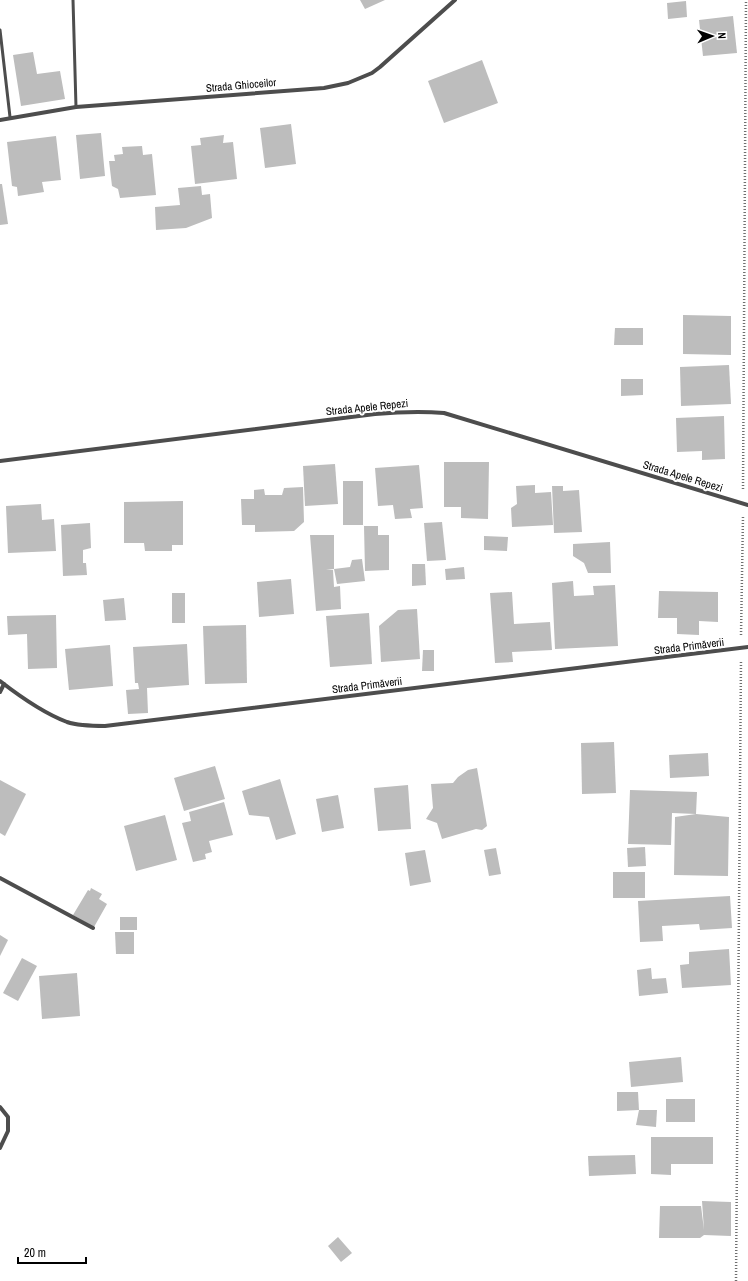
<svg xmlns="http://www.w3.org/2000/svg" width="748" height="1281" viewBox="0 0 748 1281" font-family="'Archivo Narrow',sans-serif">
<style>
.building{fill:#bdbdbd}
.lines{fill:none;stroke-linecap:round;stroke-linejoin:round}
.path{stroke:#6f6f6f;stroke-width:2.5;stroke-dasharray:1 2;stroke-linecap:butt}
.service{stroke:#4d4d4d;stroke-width:3}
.minor{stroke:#4d4d4d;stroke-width:4}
.labels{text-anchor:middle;stroke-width:4;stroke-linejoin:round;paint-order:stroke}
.street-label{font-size:11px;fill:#000;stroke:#fff}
</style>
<rect width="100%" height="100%" fill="#fff"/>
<g class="building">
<path d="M360,0H385L365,9Z"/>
<path d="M686,1L687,17L668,19L667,3Z"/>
<path d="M733,16L737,53L703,56L699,20Z"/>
<path d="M33,52L37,74L60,71L65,99L21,106L13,55Z"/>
<path d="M482,60L498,103L444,123L428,81Z"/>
<path d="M291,124L296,164L265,168L260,128Z"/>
<path d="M101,133L105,176L80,179L76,135Z"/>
<path d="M224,135L223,143L233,142L237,179L195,184L191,146L201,145L200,138Z"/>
<path d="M56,136L61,180L42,182L44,192L18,196L17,187L12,186L7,142Z"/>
<path d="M142,146L143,155L152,154L156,195L120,198L118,189L112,186L109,161H115L114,155L123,154L122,147Z"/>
<path d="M0,184H2L8,224L0,225Z"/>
<path d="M201,186L202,195L210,194L212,218L186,228L156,230L155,207L180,205L178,188Z"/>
<path d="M683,315L731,316V355L683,354Z"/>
<path d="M615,328H643V345H614Z"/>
<path d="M729,365L731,404L681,406L680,367Z"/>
<path d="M621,379H643V395L621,396Z"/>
<path d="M724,416L725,459L702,460V451L677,452L676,418Z"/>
<path d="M444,462H489L488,519L461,518V507H444Z"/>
<path d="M335,464L338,504L305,506L303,466Z"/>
<path d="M419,465L423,508L410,509L412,518L395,519L393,505L378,506L375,468Z"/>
<rect x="343" y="481" width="20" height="44"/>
<path d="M535,485V493L551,492L553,525L512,527L511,508L517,504L516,486Z"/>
<path d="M552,486H563V491L579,490L582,532L554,533Z"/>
<path d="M303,487L304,522L294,531L255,532V525H242L241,499H254V490L264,489L265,495H282L284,488Z"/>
<path d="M183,501V545H172V551H145L144,543H124V502Z"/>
<path d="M41,504L42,520L54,519L56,551L8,553L6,506Z"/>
<path d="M442,522L446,560L427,561L424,523Z"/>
<path d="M90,523L91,548L83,550V563H86L87,575L63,576L61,525Z"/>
<path d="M364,526H378V535H389V570L365,571Z"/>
<path d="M310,535H334V569L326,570H333L334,587L340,586L341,609L316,611Z"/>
<path d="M484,536L508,537L507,551L484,550Z"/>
<path d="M610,542L611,573H588L584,563L573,556V544Z"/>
<path d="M362,559L365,581L337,584L334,569L350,567L352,560Z"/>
<path d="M412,564H425L426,585L412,586Z"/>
<path d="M464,567L465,579L446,580L445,569Z"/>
<path d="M291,579L294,614L259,617L257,582Z"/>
<path d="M573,581L574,596L594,595L593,586L615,585L618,646L555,649L552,583Z"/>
<path d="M659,591L718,592V622L699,621V635L677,634V618H658Z"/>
<path d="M512,592L514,624L550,622L552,650L512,652L513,662L495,663L490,593Z"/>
<rect x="172" y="593" width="13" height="30"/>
<path d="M124,598L126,620L105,621L103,600Z"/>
<path d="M417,609L420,659L381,662L379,626L398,610Z"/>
<path d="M369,613L372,664L330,667L326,616Z"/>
<path d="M56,615L57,668L28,669L27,634L8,635L7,616Z"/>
<path d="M246,625L247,683L205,684L203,626Z"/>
<path d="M187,644L189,685L147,688L148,713L128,714L126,690L139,689L138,683H135L133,647Z"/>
<path d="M110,645L113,686L69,690L65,649Z"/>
<path d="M423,650H434V671H422Z"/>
<path d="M614,742L616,793L582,794L581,743Z"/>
<path d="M708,753L709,776L670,778L669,755Z"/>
<path d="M215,766L225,799L184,811L174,778Z"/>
<path d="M477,768L487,826L482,830L476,829L442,839L437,823L426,819L433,808L431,784L453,783L458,777L468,770Z"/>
<path d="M280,779L296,834L276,840L269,817L249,815L242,791Z"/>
<path d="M0,780L26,794L5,836L0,833Z"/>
<path d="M408,785L411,829L378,831L374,788Z"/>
<path d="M630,790L697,792L696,814L729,817L728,876L674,875L675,817L696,814L672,813L671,845L628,844Z"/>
<path d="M338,795L344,828L322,832L316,799Z"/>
<path d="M224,802L233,835L209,841L212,852L205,854L206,859L193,862L182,823L191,821L189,812Z"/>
<path d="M165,815L177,860L136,871L124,826Z"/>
<path d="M645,847L646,866L628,867L627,848Z"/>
<path d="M496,848L501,874L489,876L484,850Z"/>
<path d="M425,850L431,882L410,886L405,853Z"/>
<rect x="613" y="872" width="32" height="26"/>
<path d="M91,888L102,894L99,899L107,904L94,927L73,915L88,890L90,891Z"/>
<path d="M730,896L732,928L700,930L699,924L662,926L663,941L640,942L638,901Z"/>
<rect x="120" y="917" width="17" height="13"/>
<path d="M115,932H134V954H116Z"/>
<path d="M0,935L8,940L0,956Z"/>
<path d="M729,949L731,985L682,988L680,965L689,964V952Z"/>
<path d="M22,958L37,966L18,1001L3,993Z"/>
<path d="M651,968L652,979L666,978L668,993L639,996L637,970Z"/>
<path d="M77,973L80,1016L42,1019L39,976Z"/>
<path d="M681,1057L683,1082L631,1087L629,1062Z"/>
<path d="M617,1092H638L639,1110L617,1111Z"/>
<rect x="666" y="1099" width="29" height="23"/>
<path d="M639,1110H657L656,1127L636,1125Z"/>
<path d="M651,1137H713V1164H671V1175L651,1174Z"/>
<path d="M635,1155L636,1174L589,1176L588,1156Z"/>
<path d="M702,1201L731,1202V1236L704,1235L700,1238H659L660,1206H701L704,1230Z"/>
<path d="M338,1237L352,1253L341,1262L328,1246Z"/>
</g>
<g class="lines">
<g class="path">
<path d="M743,489L746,0"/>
<path d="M741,635L743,516"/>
<path d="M736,1281L741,660"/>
</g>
<g class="service">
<path d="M73,0L76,107"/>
<path d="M0,30L10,117"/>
</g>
<g class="minor">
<path d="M0,120L76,107L324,88L348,83L372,73L380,67L455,0"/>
<path d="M0,461L375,414C398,412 420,411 444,413L748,505"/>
<path d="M0,681C18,695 46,714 67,722C79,726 92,726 105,726L748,647"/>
<path d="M0,692L4,684"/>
<path d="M0,878L93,928"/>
<path d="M0,1107L8,1117V1131L0,1148"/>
</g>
</g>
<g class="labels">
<g class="street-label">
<text transform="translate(241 85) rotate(-5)" y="4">Strada Ghioceilor</text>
<text transform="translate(367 407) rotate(-6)" y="4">Strada Apele Repezi</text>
<text transform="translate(683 476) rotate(17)" y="4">Strada Apele Repezi</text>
<text transform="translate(689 646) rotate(-7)" y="4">Strada Primăverii</text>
<text transform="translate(367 685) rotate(-7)" y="4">Strada Primăverii</text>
</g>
</g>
<g transform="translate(712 36) rotate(88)" stroke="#ffffff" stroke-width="3" paint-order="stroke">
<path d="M0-3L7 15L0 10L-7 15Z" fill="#000000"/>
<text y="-6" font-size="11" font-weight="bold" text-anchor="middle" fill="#000000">N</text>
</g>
<path d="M18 1257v6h68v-6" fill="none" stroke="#000000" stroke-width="2"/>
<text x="24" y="1257" font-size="12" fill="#000000" stroke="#ffffff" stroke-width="3" paint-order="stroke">20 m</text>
</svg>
